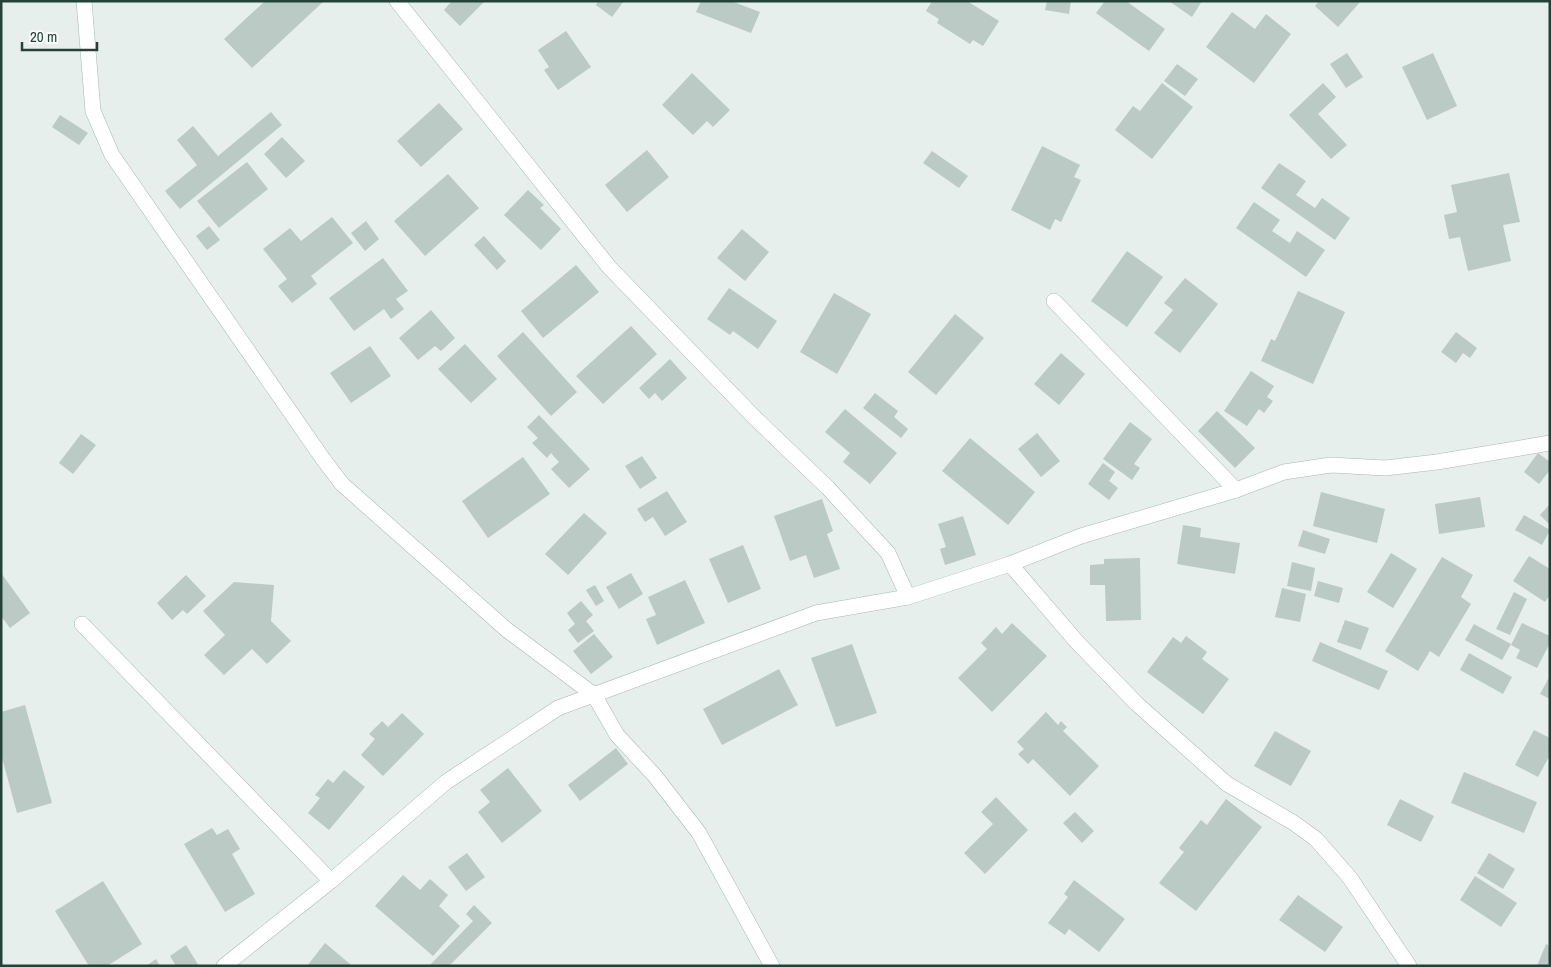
<svg xmlns="http://www.w3.org/2000/svg" width="1551" height="967" viewBox="0 0 1551 967" font-family="'Archivo Narrow',sans-serif">
<style>
.building{fill:#bbcac4}
.lines{fill:none;stroke-linecap:round;stroke-linejoin:round}
.minor-casing{stroke:#a8b8b2;stroke-width:16}
.minor{stroke:#fff;stroke-width:15}
</style>
<rect width="100%" height="100%" fill="#e6efeb"/>
<g class="building">
<path d="M265,1H324L252,68L224,39Z"/>
<path d="M452,1H485L460,26L444,10Z"/>
<path d="M598,1H624L612,17L596,5Z"/>
<path d="M701,1H731L760,12L751,33L696,12Z"/>
<path d="M932,1H967L999,21L983,46L973,40L970,44L937,23L939,19L926,11Z"/>
<path d="M1047,1H1071L1069,14L1045,10Z"/>
<path d="M1105,1H1126L1165,29L1149,51L1096,13Z"/>
<path d="M1169,1H1202L1192,17Z"/>
<path d="M1319,1H1361L1338,27L1315,6Z"/>
<path d="M1232,12L1255,29L1266,14L1291,34L1254,83L1206,47Z"/>
<path d="M566,31L591,67L558,90L544,70L549,67L538,50Z"/>
<path d="M1347,53L1363,77L1346,88L1330,64Z"/>
<path d="M1433,53L1457,106L1427,120L1402,67Z"/>
<path d="M1177,64L1198,79L1185,96L1164,81Z"/>
<path d="M692,73L730,110L713,127L707,121L693,135L662,105Z"/>
<path d="M1162,83L1193,107L1152,159L1115,130L1133,106L1140,111Z"/>
<path d="M1323,83L1336,97L1318,114L1347,145L1331,159L1289,115Z"/>
<path d="M439,103L463,129L421,167L397,141Z"/>
<path d="M271,112L282,125L180,209L165,191L197,165L177,140L193,126L218,156Z"/>
<path d="M60,115L88,133L79,145L52,127Z"/>
<path d="M282,137L305,161L286,178L264,154Z"/>
<path d="M1042,146L1080,165L1074,177L1081,180L1061,222L1055,219L1050,230L1011,210Z"/>
<path d="M647,150L669,177L627,212L605,185Z"/>
<path d="M932,151L968,176L959,188L923,163Z"/>
<path d="M247,162L268,189L219,228L197,201Z"/>
<path d="M1279,163L1306,181L1296,195L1315,208L1322,198L1350,218L1335,240L1261,188Z"/>
<path d="M1509,173L1520,222L1503,225L1511,261L1468,271L1460,237L1449,239L1444,215L1457,212L1451,185Z"/>
<path d="M448,174L479,208L425,256L394,221Z"/>
<path d="M528,190L544,205L540,208L561,229L541,250L504,215Z"/>
<path d="M1254,202L1280,220L1272,231L1290,243L1297,231L1325,250L1306,277L1236,228Z"/>
<path d="M332,217L353,243L311,276L317,284L292,303L278,286L287,279L263,249L290,228L301,241Z"/>
<path d="M366,221L379,239L365,251L351,233Z"/>
<path d="M209,226L220,240L207,250L196,236Z"/>
<path d="M742,229L769,252L745,281L717,258Z"/>
<path d="M484,236L506,261L497,270L474,245Z"/>
<path d="M1127,251L1163,277L1127,327L1091,301Z"/>
<path d="M383,258L408,291L396,299L404,309L391,319L384,309L354,331L329,298Z"/>
<path d="M576,265L599,292L543,338L521,311Z"/>
<path d="M1185,278L1218,304L1180,353L1154,333L1173,310L1164,303Z"/>
<path d="M729,288L777,321L758,349L733,331L730,335L707,319Z"/>
<path d="M1298,291L1345,312L1313,384L1261,361L1271,339L1275,341Z"/>
<path d="M834,293L871,314L837,374L800,352Z"/>
<path d="M431,310L455,338L441,351L435,346L418,360L399,338Z"/>
<path d="M955,314L984,338L936,395L908,372Z"/>
<path d="M631,326L657,354L603,404L576,376Z"/>
<path d="M523,332L577,392L551,416L497,356Z"/>
<path d="M1456,332L1477,348L1470,358L1463,353L1456,363L1441,352Z"/>
<path d="M465,344L497,379L471,403L438,369Z"/>
<path d="M370,346L391,376L351,403L330,373Z"/>
<path d="M1061,353L1085,374L1059,405L1034,384Z"/>
<path d="M670,359L687,378L662,401L655,393L649,399L639,388Z"/>
<path d="M1251,371L1274,386L1267,397L1273,401L1264,413L1259,409L1247,426L1224,411Z"/>
<path d="M875,393L898,411L894,417L908,429L901,438L863,408Z"/>
<path d="M845,409L897,453L870,484L843,462L850,453L825,432Z"/>
<path d="M1217,411L1255,448L1235,468L1198,431Z"/>
<path d="M539,415L590,469L569,488L551,469L559,462L551,453L547,458L532,443L538,438L527,427Z"/>
<path d="M1130,422L1152,439L1134,464L1140,468L1132,480L1103,459Z"/>
<path d="M1037,433L1060,461L1041,477L1018,449Z"/>
<path d="M81,434L96,445L73,474L59,463Z"/>
<path d="M970,438L1035,492L1008,525L942,471Z"/>
<path d="M1538,453L1550,462V470L1539,484L1524,472Z"/>
<path d="M642,456L657,478L640,489L625,466Z"/>
<path d="M523,457L550,494L488,538L462,501Z"/>
<path d="M1103,463L1115,472L1109,481L1118,488L1109,500L1088,484Z"/>
<path d="M667,491L687,522L665,536L653,517L645,522L637,509Z"/>
<path d="M1321,492L1385,509L1377,543L1313,526Z"/>
<path d="M1480,497L1485,527L1439,534L1435,504Z"/>
<path d="M822,499L833,531L827,534L840,569L814,578L806,555L790,561L774,516Z"/>
<path d="M1550,504V525L1540,515Z"/>
<path d="M584,513L607,533L568,575L545,554Z"/>
<path d="M1524,515L1550,530L1542,545L1515,530Z"/>
<path d="M963,516L976,555L945,565L940,549L946,547L938,524Z"/>
<path d="M1183,525L1201,528L1200,537L1240,543L1235,574L1177,564Z"/>
<path d="M1303,530L1330,539L1325,554L1298,546Z"/>
<path d="M743,545L761,589L728,603L709,559Z"/>
<path d="M1391,553L1417,569L1393,608L1367,592Z"/>
<path d="M1529,556L1550,569V595L1545,602L1513,581Z"/>
<path d="M1442,557L1473,575L1461,597L1471,604L1439,657L1430,651L1418,671L1385,651Z"/>
<path d="M1140,558L1141,620L1106,621L1105,585H1090V565L1104,564V559Z"/>
<path d="M1292,562L1315,568L1311,591L1287,586Z"/>
<path d="M1,573L30,613L10,628L1,616Z"/>
<path d="M631,573L643,594L619,609L606,587Z"/>
<path d="M186,575L206,596L187,614L183,610L172,620L157,603Z"/>
<path d="M685,580L705,623L657,645L646,619L656,615L648,597Z"/>
<path d="M1318,581L1343,588L1339,603L1314,596Z"/>
<path d="M234,582L274,585L271,621L291,641L267,664L252,649L224,675L204,655L225,635L203,611Z"/>
<path d="M595,585L604,601L596,606L586,590Z"/>
<path d="M1282,588L1306,594L1300,622L1275,617Z"/>
<path d="M1514,592L1527,599L1510,635L1496,629Z"/>
<path d="M581,601L593,615L586,621L594,631L578,643L568,630L575,624L567,613Z"/>
<path d="M1345,620L1369,628L1361,650L1337,642Z"/>
<path d="M1012,623L1047,656L992,712L958,678L987,649L981,643L996,627L1002,634Z"/>
<path d="M1522,623L1550,636V643L1537,668L1516,658L1520,650L1511,645Z"/>
<path d="M1474,624L1511,644L1502,660L1465,640Z"/>
<path d="M594,634L613,657L591,674L573,651Z"/>
<path d="M1186,636L1207,652L1202,659L1229,679L1203,714L1147,672L1173,637L1181,643Z"/>
<path d="M1320,642L1388,671L1379,690L1312,661Z"/>
<path d="M852,644L877,713L836,727L811,658Z"/>
<path d="M1469,653L1512,677L1503,694L1460,670Z"/>
<path d="M779,669L798,705L722,745L703,709Z"/>
<path d="M1550,676V699L1540,694Z"/>
<path d="M25,705L52,803L17,813L1,754V712Z"/>
<path d="M1046,712L1058,725L1061,721L1067,727L1063,731L1099,766L1070,796L1033,759L1028,764L1018,754L1024,749L1017,742Z"/>
<path d="M402,713L424,734L383,776L361,755L375,739L369,734L382,721L388,727Z"/>
<path d="M1534,730L1550,738V755L1538,777L1515,765Z"/>
<path d="M1275,731L1311,751L1291,786L1254,766Z"/>
<path d="M616,748L628,764L580,801L568,785Z"/>
<path d="M508,768L542,811L502,843L478,812L490,802L480,790Z"/>
<path d="M344,770L365,787L329,830L308,813L320,798L315,795L328,779L333,783Z"/>
<path d="M1464,772L1537,802L1524,833L1451,803Z"/>
<path d="M996,797L1028,830L985,874L964,853L993,824L981,812Z"/>
<path d="M1226,799L1262,827L1196,911L1159,883L1184,852L1179,848L1201,820L1207,825Z"/>
<path d="M1400,799L1434,816L1421,842L1387,825Z"/>
<path d="M1075,812L1094,831L1082,843L1063,823Z"/>
<path d="M212,828L217,835L228,829L240,849L232,854L255,894L225,912L184,844Z"/>
<path d="M467,853L485,877L466,891L448,867Z"/>
<path d="M1489,853L1515,869L1503,889L1477,873Z"/>
<path d="M403,875L420,890L430,879L448,895L439,906L460,926L433,956L375,906Z"/>
<path d="M1475,876L1517,903L1501,927L1460,900Z"/>
<path d="M1074,880L1125,919L1099,952L1069,929L1065,935L1048,923L1068,897L1064,894Z"/>
<path d="M103,881L142,944L107,966H89L55,911Z"/>
<path d="M1298,895L1343,927L1325,952L1279,920Z"/>
<path d="M474,905L492,923L449,966H429L473,921L466,914Z"/>
<path d="M325,943L350,964L349,966H307Z"/>
<path d="M1546,944L1550,946V966H1537Z"/>
<path d="M186,945L199,966H176L170,956Z"/>
<path d="M156,959L160,966H146Z"/>
</g>
<g class="lines">
<defs>
<g id="minor">
<path d="M84,1L93,111L112,155L323,459L342,484L507,630L594,695L617,735L655,776L699,833L772,966"/>
<path d="M397,1L609,267L756,419L828,488L888,553L908,597"/>
<path d="M1054,301L1236,490"/>
<path d="M1010,564L1076,641L1137,704L1227,784L1294,823L1316,839L1350,878L1409,966"/>
<path d="M82,624L331,881"/>
<path d="M224,966L331,881L446,782L558,708L816,613L908,597L1010,564L1081,536L1236,490L1284,472L1331,465L1385,468L1437,462L1550,443"/>
</g>
</defs>
<use href="#minor" class="minor-casing"/>
<use href="#minor" class="minor"/>
</g>
<rect width="1551" height="967" fill="none" stroke="#24423a" stroke-width="5"/>
<path d="M22 42v8h75v-8" fill="none" stroke="#24423a" stroke-width="2.5"/>
<text x="30" y="42" font-size="15" fill="#24423a" stroke="#f7fbf9" stroke-width="4" paint-order="stroke">20 m</text>
</svg>
